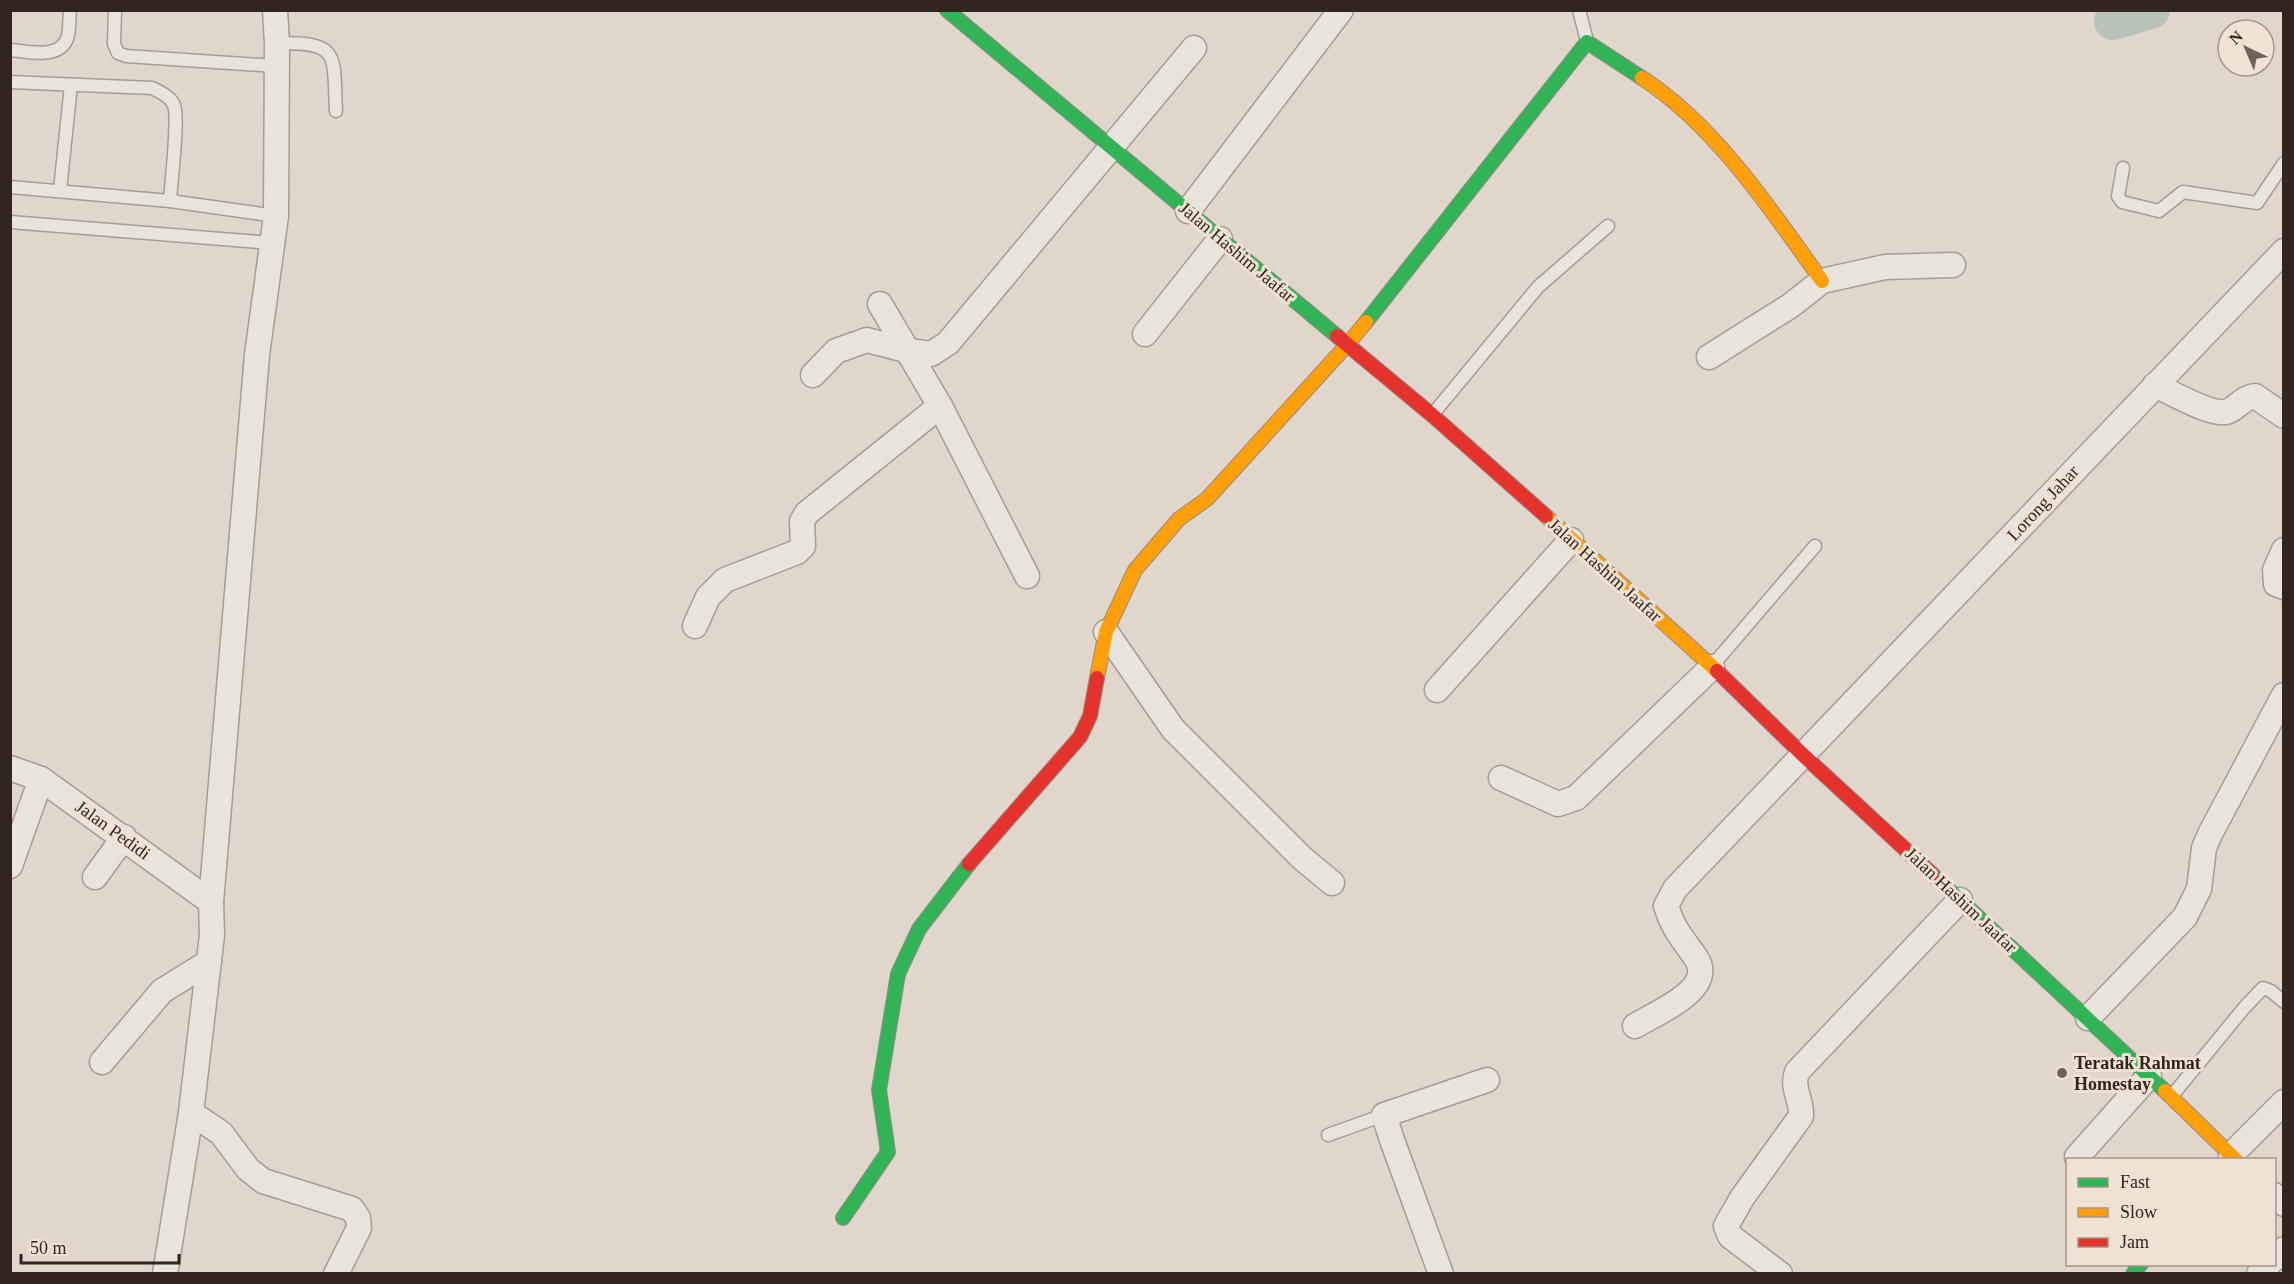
<svg xmlns="http://www.w3.org/2000/svg" width="2294" height="1284" viewBox="0 0 2294 1284" font-family="Georgia,serif">
<style>
.lines{fill:none;stroke-linecap:round;stroke-linejoin:round}
.river{stroke:#b7c3b8;stroke-width:38}
.lane-casing{stroke:#a59c95;stroke-width:15}
.street-casing{stroke:#a59c95;stroke-width:27}
.fast-casing{stroke:#958c85;stroke-width:16}
.slow-casing{stroke:#958c85;stroke-width:16}
.jam-casing{stroke:#958c85;stroke-width:16}
.lane{stroke:#e8e3dd;stroke-width:12}
.street{stroke:#e8e3dd;stroke-width:24}
.fast{stroke:#30b455;stroke-width:14}
.slow{stroke:#ff9f0a;stroke-width:14}
.jam{stroke:#e5322d;stroke-width:14}
.poi-dot{fill:#6f625c;stroke:#f0e1d3;stroke-width:2}
.labels{text-anchor:middle;stroke-width:6;stroke-linejoin:round;paint-order:stroke}
.street-label{font-size:18px;fill:#32241f;stroke:#f0e1d3}
.poi-label{font-size:18px;font-weight:bold;fill:#32241f;stroke:#f0e1d3;text-anchor:start}
</style>
<rect width="100%" height="100%" fill="#e0d6cc"/>
<g class="lines">
<path class="river" d="M2113,21L2151,10"/>
<defs>
<g id="lane">
<path d="M115,10L114,44L118,53L126,56L276,66"/>
<path d="M1579,10L1587,41"/>
<path d="M277,43C341,42 333,54 336,111"/>
<path d="M10,50C28,51 58,60 67,39C70,31 69,19 70,10"/>
<path d="M10,82L152,88C160,92 170,96 174,105C179,120 171,182 170,201"/>
<path d="M2123,168L2118,196L2122,202L2159,211L2183,192L2257,203L2284,163"/>
<path d="M10,187L170,201L276,216"/>
<path d="M60,190L71,85"/>
<path d="M10,222L272,243"/>
<path d="M1433,414L1538,287L1608,226"/>
<path d="M1712,666L1815,546"/>
<path d="M2171,1097L2244,1008L2263,988L2271,991L2284,1002"/>
<path d="M1328,1135L1384,1115"/>
</g>
<g id="street">
<path d="M1188,211L1341,10"/>
<path d="M880,304L940,406L1027,576"/>
<path d="M1145,334L1220,239"/>
<path d="M1709,357L1790,306L1822,281L1885,267L1953,265"/>
<path d="M813,375L836,351L867,340L909,351L931,354L948,343L1194,48"/>
<path d="M2155,385C2171,392 2209,415 2226,412C2237,409 2241,398 2255,396L2284,416"/>
<path d="M2284,550L2275,570L2276,584L2284,587"/>
<path d="M695,626L708,597L725,580L797,552L803,546L802,521L807,513L940,406"/>
<path d="M1106,632L1173,729L1302,858L1332,883"/>
<path d="M1437,690L1571,540"/>
<path d="M10,768L41,779L211,902"/>
<path d="M1501,778L1558,804L1576,798L1712,667"/>
<path d="M10,866L41,779"/>
<path d="M95,877L124,837"/>
<path d="M2088,1018L2185,917L2199,889L2204,848L2210,834L2284,695"/>
<path d="M1635,1026C1656,1013 1717,989 1696,958C1683,939 1673,929 1666,906L1675,889L2284,251"/>
<path d="M102,1062L162,991L209,962"/>
<path d="M191,1113L221,1133L248,1169L263,1181L352,1209L358,1218L359,1228L336,1274"/>
<path d="M2231,1155L2284,1102"/>
<path d="M2077,1157L2149,1076"/>
<path d="M2274,1195L2284,1204"/>
<path d="M2274,1259L2284,1249"/>
<path d="M165,1274L191,1113L212,935L211,902L257,355L276,216L277,43L275,10"/>
<path d="M1441,1274L1392,1140L1384,1115L1487,1080"/>
<path d="M1780,1274L1730,1236L1726,1226L1742,1198L1801,1116C1802,1100 1791,1088 1797,1072L1960,900"/>
<path d="M2259,1274L2269,1264"/>
</g>
<g id="fast">
<path d="M947,10L1337,336"/>
<path d="M1366,322L1587,42L1642,78"/>
<path d="M1932,874L2165,1091"/>
<path d="M843,1218L888,1152L879,1090L898,974L919,929L969,864"/>
<path d="M2133,1274L2141,1264"/>
</g>
<g id="slow">
<path d="M1642,78C1715,125 1772,211 1822,281"/>
<path d="M1546,516L1717,671"/>
<path d="M1097,678L1106,632L1135,570L1179,519L1207,499L1347,345L1366,322"/>
<path d="M2165,1091L2236,1160"/>
</g>
<g id="jam">
<path d="M1337,336L1432,415L1546,516"/>
<path d="M1717,671L1802,754L1932,874"/>
<path d="M969,864L1080,737L1090,716L1097,678"/>
</g>
</defs>
<use href="#lane" class="lane-casing"/>
<use href="#street" class="street-casing"/>
<use href="#fast" class="fast-casing"/>
<use href="#slow" class="slow-casing"/>
<use href="#jam" class="jam-casing"/>
<use href="#lane" class="lane"/>
<use href="#street" class="street"/>
<use href="#fast" class="fast"/>
<use href="#slow" class="slow"/>
<use href="#jam" class="jam"/>
</g>
<circle class="poi-dot" cx="2062" cy="1073" r="6"/>
<g class="labels">
<g class="street-label">
<text transform="translate(1237 252) rotate(40)" y="6">Jalan Hashim Jaafar</text>
<text transform="translate(2043 503) rotate(-47)" y="6">Lorong Jahar</text>
<text transform="translate(1605 570) rotate(42)" y="6">Jalan Hashim Jaafar</text>
<text transform="translate(113 830) rotate(36)" y="6">Jalan Pedidi</text>
<text transform="translate(1961 900) rotate(43)" y="6">Jalan Hashim Jaafar</text>
</g>
<g class="poi-label">
<text x="2074" y="1069">Teratak Rahmat<tspan x="2074" dy="21">Homestay</tspan></text>
</g>
</g>
<rect width="2294" height="1284" fill="none" stroke="#32241f" stroke-width="24"/>
<rect x="2066" y="1158" width="210" height="108" fill="#f0e1d3" stroke="#a4958b" stroke-width="1.5"/>
<rect x="2078" y="1178" width="30" height="9" fill="#30b455" stroke="#a4958b" stroke-width="1.5"/>
<text x="2120" y="1188" font-size="18" fill="#32241f">Fast</text>
<rect x="2078" y="1208" width="30" height="9" fill="#ff9f0a" stroke="#a4958b" stroke-width="1.5"/>
<text x="2120" y="1218" font-size="18" fill="#32241f">Slow</text>
<rect x="2078" y="1238" width="30" height="9" fill="#e5322d" stroke="#a4958b" stroke-width="1.5"/>
<text x="2120" y="1248" font-size="18" fill="#32241f">Jam</text>
<g transform="translate(2246 48) rotate(316)"><circle r="28" fill="#f0e1d3" stroke="#a4958b" stroke-width="1.5"/>
<path d="M0-4.5L10 22L0 15L-10 22Z" fill="#6f625c"/>
<text y="-9" font-size="16" font-weight="bold" text-anchor="middle" fill="#32241f">N</text>
</g>
<path d="M21 1254v9h158v-9" fill="none" stroke="#32241f" stroke-width="3"/>
<text x="30" y="1254" font-size="18" fill="#32241f" stroke="#f0e1d3" stroke-width="4.5" paint-order="stroke">50 m</text>
</svg>
